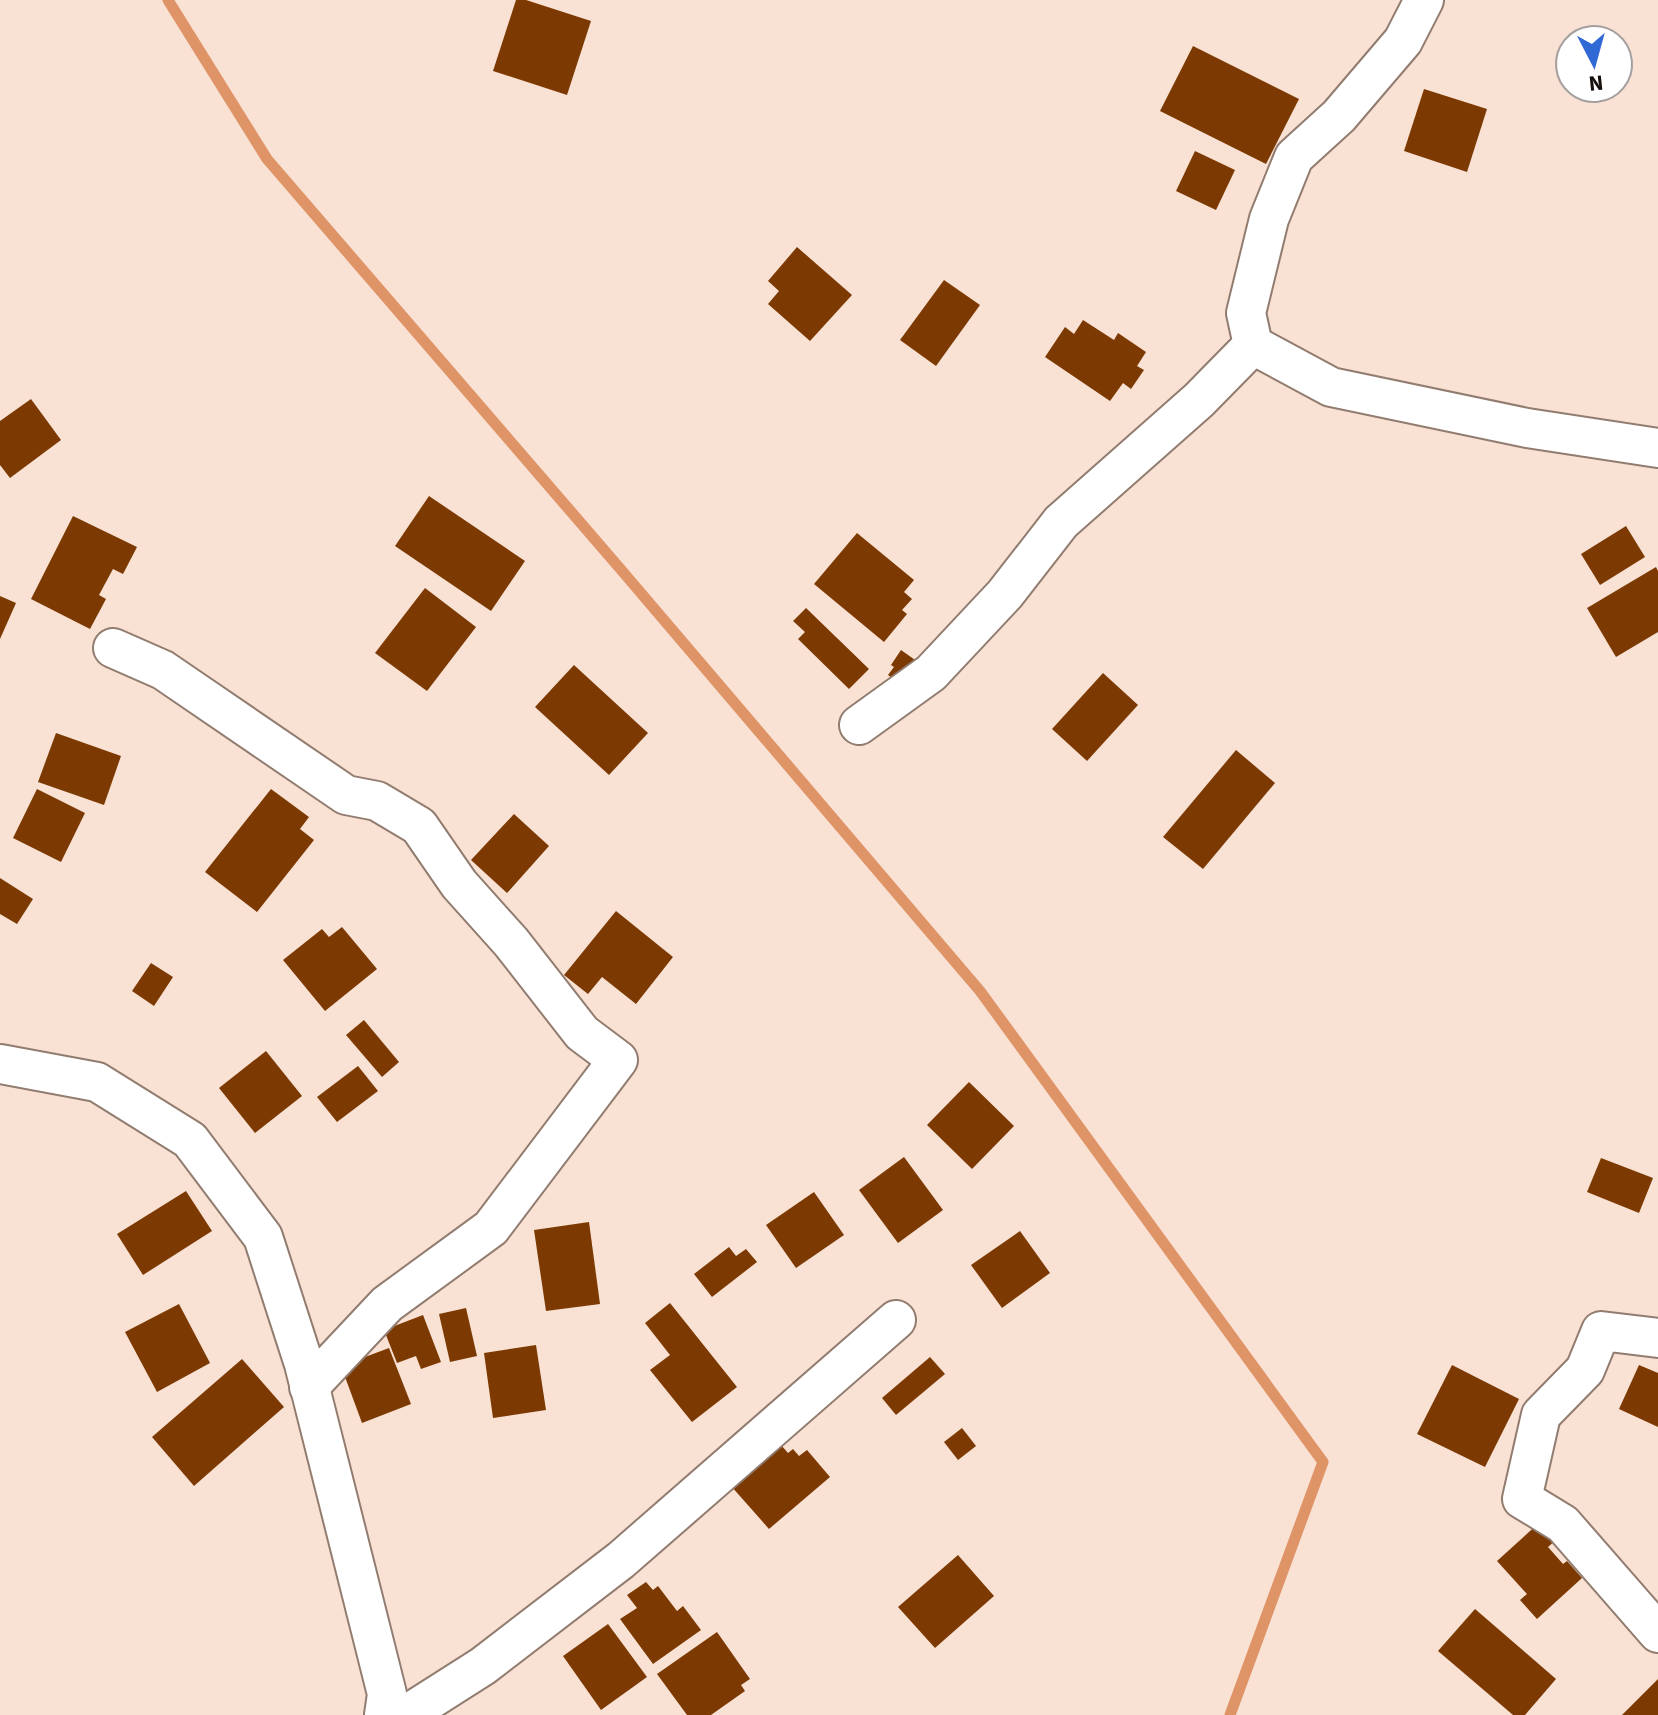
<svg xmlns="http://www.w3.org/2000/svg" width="1658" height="1715" viewBox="0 0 1658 1715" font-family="'Source Sans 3',sans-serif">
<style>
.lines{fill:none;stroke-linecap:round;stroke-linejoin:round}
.stream{stroke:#df9467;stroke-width:11}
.building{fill:#7c3a02}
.minor-casing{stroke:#917c6f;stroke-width:42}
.minor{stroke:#fff;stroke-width:38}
</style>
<rect width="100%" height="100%" fill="#f9e1d4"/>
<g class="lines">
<path class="stream" d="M168,0L267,159L623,572L980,991L1323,1462L1230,1715"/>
</g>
<g class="building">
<path d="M516,0H526L591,21L567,95L493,71Z"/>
<path d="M1193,46L1299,99L1266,164L1160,111Z"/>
<path d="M1424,89L1487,109L1467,172L1404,151Z"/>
<path d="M1195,151L1235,170L1216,210L1176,191Z"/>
<path d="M797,247L852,295L810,341L768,304L779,291L768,281Z"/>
<path d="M944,280L980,305L936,366L900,340Z"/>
<path d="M1083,320L1114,340L1118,333L1146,352L1137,366L1144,370L1131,389L1123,383L1110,401L1045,357L1065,327L1074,334Z"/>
<path d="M31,399L61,440L10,478L0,465V421Z"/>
<path d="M429,496L525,561L491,611L395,546Z"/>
<path d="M73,516L137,547L123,574L113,569L99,595L106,599L90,629L31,599Z"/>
<path d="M1626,526L1645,557L1600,585L1581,554Z"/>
<path d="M857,533L914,580L904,592L912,599L902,610L907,614L884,642L814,584Z"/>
<path d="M1656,567L1658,571V632L1616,657L1587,608Z"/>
<path d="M425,588L476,627L427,691L375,653Z"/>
<path d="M0,596L16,603L0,639Z"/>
<path d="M806,608L869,669L849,689L798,639L805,632L793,621Z"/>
<path d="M901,650L918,662L902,685L888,675L894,667L891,665Z"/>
<path d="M574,665L648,733L609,775L535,707Z"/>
<path d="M1103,673L1138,705L1087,761L1052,729Z"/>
<path d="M56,733L121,756L104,805L38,782Z"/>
<path d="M1236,750L1275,783L1203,869L1163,837Z"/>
<path d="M37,789L85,813L61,862L13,838Z"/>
<path d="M271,789L309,817L300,829L314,840L257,912L205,872Z"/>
<path d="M514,814L549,846L507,893L471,860Z"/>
<path d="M0,878L33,899L17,924L0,914Z"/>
<path d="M616,911L673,957L636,1004L602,977L588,994L564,975Z"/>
<path d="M342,927L377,969L325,1011L283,960L322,929L329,937Z"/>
<path d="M151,963L173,977L154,1006L132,991Z"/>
<path d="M364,1020L399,1062L382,1077L346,1035Z"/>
<path d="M266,1051L302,1096L255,1133L219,1088Z"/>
<path d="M358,1066L378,1091L337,1122L317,1097Z"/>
<path d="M969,1082L1014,1126L972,1169L927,1125Z"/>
<path d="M904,1157L943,1210L898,1243L859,1190Z"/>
<path d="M1601,1158L1653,1178L1639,1213L1587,1192Z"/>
<path d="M186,1191L212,1231L143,1275L117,1234Z"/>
<path d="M814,1192L844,1235L796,1268L766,1225Z"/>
<path d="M589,1222L600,1304L546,1311L534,1230Z"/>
<path d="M1020,1231L1050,1273L1002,1308L971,1265Z"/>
<path d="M729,1247L736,1256L746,1249L757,1262L712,1297L694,1274Z"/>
<path d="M670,1303L737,1387L692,1422L650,1370L670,1355L645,1323Z"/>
<path d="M179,1304L210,1363L157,1392L125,1332Z"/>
<path d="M466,1308L477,1356L450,1362L439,1314Z"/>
<path d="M423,1315L441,1362L421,1369L416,1356L397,1363L384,1330Z"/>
<path d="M536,1345L546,1410L493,1418L484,1353Z"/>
<path d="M389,1348L411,1404L362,1423L341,1366Z"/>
<path d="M930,1357L945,1374L896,1415L882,1398Z"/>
<path d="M242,1359L284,1407L194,1486L152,1437Z"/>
<path d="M1452,1365L1519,1399L1485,1467L1417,1434Z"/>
<path d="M1639,1365L1658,1373V1427L1619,1409Z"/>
<path d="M962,1428L976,1446L958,1460L944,1442Z"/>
<path d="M781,1445L788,1453L793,1449L799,1456L807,1450L830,1477L769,1529L731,1486Z"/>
<path d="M1541,1521L1557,1539L1548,1547L1563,1564L1567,1561L1582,1578L1537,1619L1520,1600L1527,1594L1497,1561Z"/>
<path d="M958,1555L994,1596L935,1648L898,1607Z"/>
<path d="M646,1582L653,1590L658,1586L677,1611L683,1606L701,1630L653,1664L620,1619L637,1608L627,1595Z"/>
<path d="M1475,1609L1556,1679L1525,1715H1513L1438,1651Z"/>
<path d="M608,1624L647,1677L601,1710L563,1656Z"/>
<path d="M717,1632L750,1679L741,1685L745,1691L711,1715H687L657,1674Z"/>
<path d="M1658,1679V1715H1622Z"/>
</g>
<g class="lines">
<defs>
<g id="minor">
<path d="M1253,345L1331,387L1527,428L1658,448"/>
<path d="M113,648L163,670L346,795L377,801L419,826L459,884L511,942L582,1033L618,1060L491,1228L387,1304L309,1387"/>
<path d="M859,725L931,673L1005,594L1061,522L1199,400L1253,345L1246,313L1269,219L1294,157L1339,116L1403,41L1424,0"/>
<path d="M0,1064L97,1082L190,1140L263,1237L304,1364L387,1694L384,1715"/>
<path d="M1658,1338L1601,1331L1585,1370L1541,1415L1522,1499L1563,1524L1658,1633"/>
<path d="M406,1715L483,1666L621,1560L896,1320"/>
</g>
</defs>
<use href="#minor" class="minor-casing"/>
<use href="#minor" class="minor"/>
</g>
<g transform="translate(1594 64) rotate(174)"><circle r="38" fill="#ffffff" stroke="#a39f9e" stroke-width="2"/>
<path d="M0-6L14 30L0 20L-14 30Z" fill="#3068d6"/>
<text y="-12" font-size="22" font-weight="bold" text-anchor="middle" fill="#18100c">N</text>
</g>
</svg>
